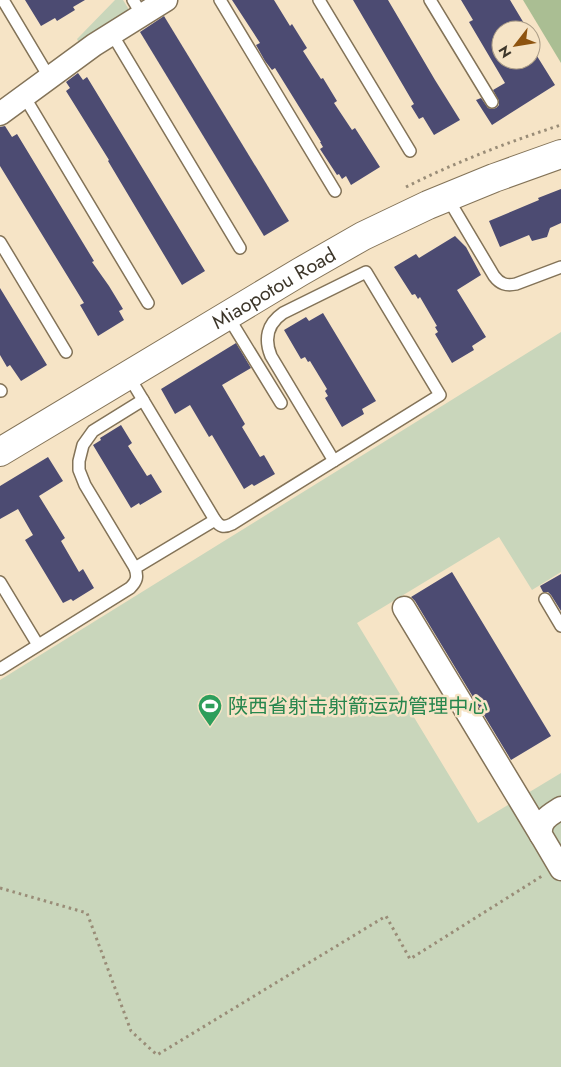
<svg xmlns="http://www.w3.org/2000/svg" width="561" height="1067" viewBox="0 0 561 1067" font-family="Jost,'Noto Sans SC',sans-serif">
<style>
.green{fill:#c9d6bb}
.forest{fill:#aabe93}
.building{fill:#4c4b72}
.lines{fill:none;stroke-linecap:round;stroke-linejoin:round}
.service-casing{stroke:#837358;stroke-width:14}
.minor-casing{stroke:#837358;stroke-width:25}
.tertiary-casing{stroke:#837358;stroke-width:30}
.path{stroke:#998c77;stroke-width:3;stroke-dasharray:2.5 4;stroke-linecap:butt}
.service{stroke:#fff;stroke-width:11}
.minor{stroke:#fff;stroke-width:22}
.tertiary{stroke:#fff;stroke-width:28}
.labels{text-anchor:middle;stroke-width:5;stroke-linejoin:round;paint-order:stroke}
.street-label{font-size:20px;fill:#3d362a;stroke:#f6e4c6}
.leisure-label{font-size:20px;fill:#27864d;stroke:#f6e4c6;text-anchor:start}
</style>
<rect width="100%" height="100%" fill="#f6e4c6"/>
<g class="green">
<path d="M115,0H123L128,8V11L79,43L77,39L80,36Z"/>
<path d="M561,332V572L532,590L499,537L357,623L478,823L561,773V1067H0V680Z"/>
</g>
<path class="forest" d="M523,0H561V63Z"/>
<g class="building">
<path d="M25,0H85L73,7L75,10L57,21L55,18L41,26Z"/>
<path d="M232,0H274L290,26L292,24L307,48L303,51L321,79L323,78L337,101L334,103L352,130L355,128L380,167L351,185L346,176L342,179L339,174L337,175L320,149L323,147L320,142H321L275,68L272,70L265,61L256,45L260,43Z"/>
<path d="M353,0H388L435,80L460,120L434,135L423,117L419,119L411,106L414,104Z"/>
<path d="M461,0H510L528,30H501V60H531V44L533,47L532,48L555,85L492,125L476,100L481,98L488,108L492,109L496,108L499,105V101L493,90L505,83L469,22L473,20Z"/>
<path d="M164,16L289,221L264,236L140,32Z"/>
<path d="M78,73L83,80L87,77L205,271L182,285L108,161L109,160L66,91L70,88L66,82Z"/>
<path d="M5,126L12,137L17,134L94,261L92,262L109,286L123,309L119,311L124,320L98,336L80,305L84,303L0,166V127Z"/>
<path d="M561,189V223L550,228L547,237L532,241L529,235L500,247L489,221L539,200L538,198Z"/>
<path d="M455,236L466,247L481,275L457,290L486,337L472,346L474,350L452,363L435,334L438,332L435,327L437,326L420,297L418,299L415,294L412,295L394,267L416,254L419,258Z"/>
<path d="M0,288L47,365L21,381L10,365L7,367L0,355Z"/>
<path d="M323,313L376,401L362,409L364,414L342,427L325,398L328,396L325,391L327,389L310,361L308,362L305,357L301,359L284,330L306,317L309,321Z"/>
<path d="M236,343L251,368L222,385L245,424L242,427L260,457L264,455L275,474L254,486L252,484L244,489L212,435L209,437L190,405L175,414L161,389Z"/>
<path d="M121,425L132,443L128,446L147,476L151,474L162,492L140,505L139,503L131,508L93,445L101,440L100,438Z"/>
<path d="M48,457L63,481L39,496L65,538L61,541L79,572L83,569L94,588L73,601L71,599L63,603L25,540L33,535L18,509L0,519V486Z"/>
<path d="M452,572L551,736L511,760L415,601L411,597Z"/>
<path d="M561,574V611L551,595L548,592H543L540,586Z"/>
</g>
<g class="lines">
<defs>
<g id="service">
<path d="M3,0L49,77"/>
<path d="M133,0L142,15"/>
<path d="M220,0L335,191"/>
<path d="M319,0L410,151"/>
<path d="M430,0L492,102"/>
<path d="M112,34L240,248"/>
<path d="M24,96L148,303"/>
<path d="M447,197L494,276C500,284 506,286 516,284L561,267"/>
<path d="M0,242L66,352"/>
<path d="M227,315L281,403"/>
<path d="M128,375L215,520"/>
<path d="M0,390L1,391"/>
<path d="M135,568L85,485L79,470V461L83,445L93,431L143,400"/>
<path d="M0,582L38,645"/>
<path d="M545,599L561,626"/>
<path d="M0,669L130,588C137,581 138,577 135,568L215,520C220,527 224,528 232,524L440,395L366,272L283,313C267,324 264,339 271,356L334,461"/>
</g>
<g id="minor">
<path d="M0,114L94,45L166,0"/>
<path d="M404,608L541,835"/>
<path d="M561,808C550,815 539,820 541,835L561,869"/>
</g>
<g id="tertiary">
<path id="s1" d="M0,452L300,272L363,236L428,205L494,178L561,154"/>
</g>
</defs>
<use href="#service" class="service-casing"/>
<use href="#minor" class="minor-casing"/>
<use href="#tertiary" class="tertiary-casing"/>
<g class="path">
<path d="M406,187C456,162 508,142 561,125"/>
<path d="M0,888L87,913L131,1031L157,1055L386,916L410,959L542,876"/>
</g>
<use href="#service" class="service"/>
<use href="#minor" class="minor"/>
<use href="#tertiary" class="tertiary"/>
</g>
<defs>
<symbol id="stadium-pin" viewBox="-11 -11 22 30"><path d="M0 17L-7.5 6A9.5 9.5 0 1 1 7.5 6Z" fill="#2e9e5b" stroke="#f6e4c6"/><path d="M0-5a6.5 5 0 1 0 0 10a6.5 5 0 1 0 0-10ZM-3.5-1.8h7v3.6h-7Z" fill="#fff"/></symbol>
</defs>
<g fill-rule="evenodd">
<use href="#stadium-pin" x="196" y="692" width="28" height="38"/>
</g>
<g class="labels">
<g class="street-label">
<text dy="7" stroke="none"><textPath href="#s1" startOffset="319">Miaopotou Road</textPath></text>
</g>
<g class="leisure-label">
<text x="228" y="713">陕西省射击射箭运动管理中心</text>
</g>
</g>
<g transform="translate(516 45) rotate(239)"><circle r="24" fill="#f6e4c6" stroke="#ac9e88"/>
<path d="M0-4L9 19L0 12L-9 19Z" fill="#8e5410"/>
<text y="-8" font-size="14" font-weight="bold" text-anchor="middle" fill="#3d362a">N</text>
</g>
</svg>
